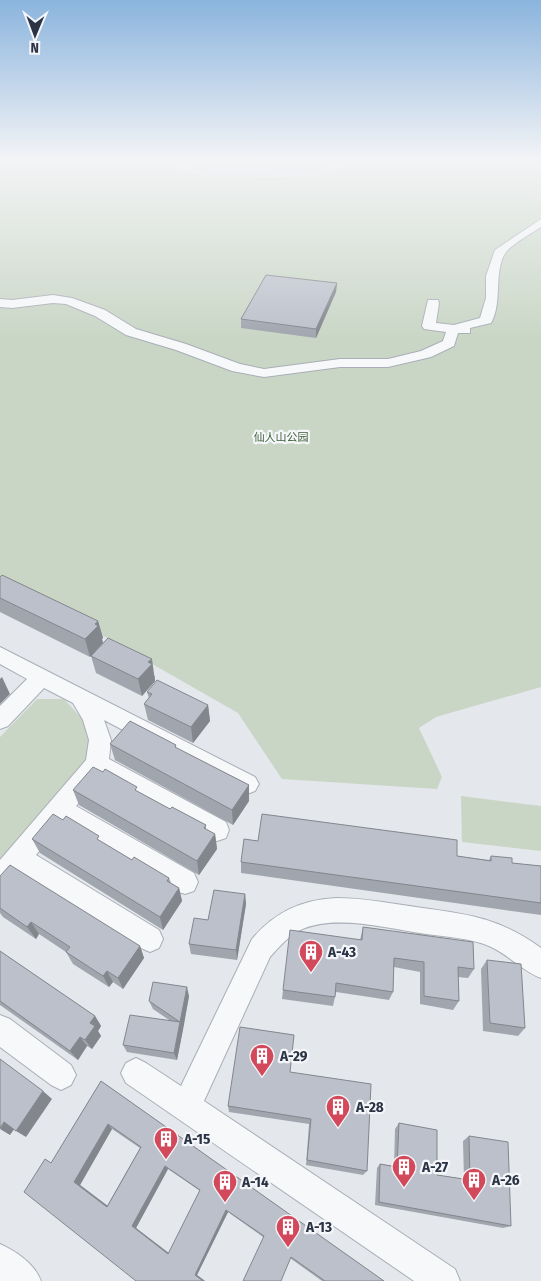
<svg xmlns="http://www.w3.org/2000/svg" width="541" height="1281" viewBox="0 0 541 1281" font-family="'Fira Sans Condensed','Noto Sans SC',sans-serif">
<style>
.built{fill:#d2d6de}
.green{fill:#c9d6c5}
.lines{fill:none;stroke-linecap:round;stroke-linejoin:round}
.minor-casing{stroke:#a9aeb7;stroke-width:2}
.minor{fill:#f7f8fa;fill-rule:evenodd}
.wall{fill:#a1a5ae;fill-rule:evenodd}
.shaded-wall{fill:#83868d}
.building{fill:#bbc0ca;stroke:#83868d;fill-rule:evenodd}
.labels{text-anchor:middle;stroke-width:4.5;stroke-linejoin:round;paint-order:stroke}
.far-park-label{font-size:11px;fill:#3f6138;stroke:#f4f6f9}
.near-poi-label{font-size:15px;font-weight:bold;fill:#2b3445;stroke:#f4f6f9;text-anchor:start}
</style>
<rect width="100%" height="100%" fill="#e4e7ec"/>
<path class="built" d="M176,160H344L321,174L215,178L176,162Z"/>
<g class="green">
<path d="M0,160H179L181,168L215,178L320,176L352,160H541V687L436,717L419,728L442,777L437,789L282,779L238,713L0,577Z"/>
<path d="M37,699H64L83,720L90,739L85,766L0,865V737Z"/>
<path d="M461,796L541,806V851L462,842Z"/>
</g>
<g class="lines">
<defs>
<g id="minor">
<path d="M541,219V227C532,233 512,244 506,252C493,270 503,303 491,323L470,328V333H458L454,346L431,357L388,367H340L264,377L232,371L176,350L126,335L95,316L66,304L53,303L12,308L0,307V299L12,300L53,295L72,298L105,310L136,329L186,344L240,364L264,369L340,359H388L421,351L443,341L446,332L424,329L422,326L428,300H438L439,303L436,323L454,325L480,318L486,298V276L495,250Z"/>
<path d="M0,647L255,777L259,784L255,791L247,794L239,791L104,720L111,740L109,759L226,822L229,830L226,838L217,841L208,838L100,777L76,806L194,873L198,882L194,891L185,894L176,891L62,823L36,855L159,930L163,939L159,948L150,952L141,948L21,873L9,888L0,891V860L86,760L89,740L83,720L73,703L44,688L8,726L0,729V706L27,679L0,664Z"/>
<path d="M336,898C363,898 389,903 416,907C467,914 498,917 541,948V978C522,971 508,954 489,946C470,938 447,937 426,934C390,929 340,915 305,928C291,933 280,946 270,957L204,1101L455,1269L460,1281H414L126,1083L121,1073L126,1063L136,1058L146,1063L181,1086L252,939C275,912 301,900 336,898Z"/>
<path d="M0,1015L10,1019L71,1065L76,1075L71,1085L61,1090L51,1085L0,1047Z"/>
<path d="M0,1244C17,1252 34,1263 41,1281H0Z"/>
</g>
</defs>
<use href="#minor" class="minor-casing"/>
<use href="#minor" class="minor"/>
</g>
<g class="wall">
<path d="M337,283L336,292L316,338L241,328V319Z"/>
<path d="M0,577L98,621L103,638L102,639L103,643L90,657L0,612Z"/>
<path d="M91,656L155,676V681L142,696L96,673Z"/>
<path d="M147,692L208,705L210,721L193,743L148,720L144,704L149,698Z"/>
<path d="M110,744L176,745V748L249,785V801L233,825L115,760Z"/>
<path d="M73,790L138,792L170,809L206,825V830L215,834L217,849L199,875L79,805Z"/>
<path d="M32,839L101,842L132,860L169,878L171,883L179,888L182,901L163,930L40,853Z"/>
<path d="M258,841L457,856L489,860L491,856L512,863L541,866V915L241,873V862Z"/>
<path d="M0,876L140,946L144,958L123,989L113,982L109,987L73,964L66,952L39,934L36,939L3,917L0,913Z"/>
<path d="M245,894L246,904L237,960L191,954L189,944L208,920Z"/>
<path d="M363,927L474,969L468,978L458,977L459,1001L453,1010L420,1004V972L394,967L393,992L389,1000L336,992L333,1006L282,999L283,990L360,940Z"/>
<path d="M0,951L95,1016L101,1026L98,1031L101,1036L92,1049L87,1046L78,1060L0,1005Z"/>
<path d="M487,960L525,1028L518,1036L483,1031L481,969Z"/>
<path d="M189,996L177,1060L127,1052L123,1045L169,1020L153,1009L149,1001Z"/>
<path d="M290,1072L367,1171L363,1175L306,1165L309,1124L229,1112L228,1106Z"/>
<path d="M101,1081L384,1281H322L290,1258L263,1237L228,1212L197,1275L205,1281H136L45,1159L51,1163ZM112,1129L140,1148L107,1206L80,1185ZM168,1169L200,1191L169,1253L136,1228Z"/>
<path d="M399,1123L437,1175L464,1179L463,1141L469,1136L511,1226L503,1228L375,1205L377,1168L380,1164L394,1166L395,1129Z"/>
</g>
<g class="shaded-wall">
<path d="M337,283L336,292L316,338V329Z"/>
<path d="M98,621L103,638L102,639L103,643L90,657L85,639Z"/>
<path d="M152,659L155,681L142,696L138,679L148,662Z"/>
<path d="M2,677L10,694L0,704V679Z"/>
<path d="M208,705L210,721L193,743L191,727Z"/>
<path d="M249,785V801L233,825L232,810Z"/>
<path d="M215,834L217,849L199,875L197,861Z"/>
<path d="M179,888L182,901L163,930L160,917Z"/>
<path d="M245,894L246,904L237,960L236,950Z"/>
<path d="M31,922L39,934L36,939L27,927Z"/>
<path d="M140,946L144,958L123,989L118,978Z"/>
<path d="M107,971L113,982L109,987L103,976Z"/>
<path d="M187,987L189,996L183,1030L180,1022Z"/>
<path d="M95,1016L101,1026L98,1031L101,1036L92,1049L85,1040L90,1023Z"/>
<path d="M180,1022L183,1030L177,1060L174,1053Z"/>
<path d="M80,1037L87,1046L78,1060L70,1051Z"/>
<path d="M43,1091L52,1099L26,1137L16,1131Z"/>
<path d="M4,1122L15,1128L10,1135L0,1129Z"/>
<path d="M108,1124L112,1129L80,1185L112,1209L107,1207L74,1182Z"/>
<path d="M165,1166L168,1169L136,1228L171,1255L168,1254L132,1226Z"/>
<path d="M226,1210L228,1212L197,1275L205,1281H203L195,1275Z"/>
</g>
<g class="building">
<path d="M266,275L337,283L316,329L241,319Z"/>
<path d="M2,575L98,621L95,624L98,626L85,639L0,598V577Z"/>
<path d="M108,638L152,659L148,662L152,664L138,679L91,656Z"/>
<path d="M157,680L208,705L191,727L144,704L152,694L147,692Z"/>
<path d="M130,721L176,745L175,747L249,785L232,810L110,744Z"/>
<path d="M93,767L103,772L105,769L137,787L135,790L170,809L172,807L206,825L204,828L215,834L197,861L73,790Z"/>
<path d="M53,814L63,820L66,816L99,836L97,839L132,860L134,857L169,878L167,881L179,888L160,917L32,839Z"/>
<path d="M262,814L457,840V856L491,861V856L512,858V863L541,866V903L241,862L244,839L258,841Z"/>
<path d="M10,865L140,946L118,978L107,971L103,976L66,952L70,947L31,922L27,927L0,908V876Z"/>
<path d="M214,890L245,894L236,950L189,944L194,918L208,920Z"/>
<path d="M363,927L473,942L474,969L458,967L459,1001L424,996V962L394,958L393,992L336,983L335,997L283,990L290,930L362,940Z"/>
<path d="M0,951L95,1016L90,1023L95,1026L85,1040L80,1037L70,1051L0,1001Z"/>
<path d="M487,960L521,964L525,1028L490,1023Z"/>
<path d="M153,982L187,987L180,1022L149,1001Z"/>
<path d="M130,1015L180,1022L174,1053L123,1045Z"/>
<path d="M240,1027L294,1035L290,1072L371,1084L367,1171L307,1160L311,1119L228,1106Z"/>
<path d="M0,1059L43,1091L16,1131L4,1122L0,1128Z"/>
<path d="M101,1081L384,1281H325L291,1257L281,1281H243L264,1236L226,1210L195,1275L203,1281H136L24,1192L45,1159L51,1163ZM108,1124L141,1147L107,1207L74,1182ZM165,1166L200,1190L168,1254L132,1226Z"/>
<path d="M399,1123L437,1130V1175L470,1180L469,1136L508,1142L511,1226L379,1202L380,1164L397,1167Z"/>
</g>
<linearGradient id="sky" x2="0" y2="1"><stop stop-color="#8bb4dd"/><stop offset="0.47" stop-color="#f3f4f6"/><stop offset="1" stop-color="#f3f4f6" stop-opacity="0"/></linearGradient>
<rect width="541" height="339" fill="url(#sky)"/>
<defs>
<symbol id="building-pin" viewBox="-11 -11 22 30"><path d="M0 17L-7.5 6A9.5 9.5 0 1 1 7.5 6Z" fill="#d1495b" stroke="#f4f6f9"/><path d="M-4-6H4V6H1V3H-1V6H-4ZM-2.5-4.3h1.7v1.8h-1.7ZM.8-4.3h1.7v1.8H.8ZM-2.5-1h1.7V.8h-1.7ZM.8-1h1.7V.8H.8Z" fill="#fff"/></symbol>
</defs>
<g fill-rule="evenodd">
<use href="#building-pin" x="297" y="938" width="28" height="38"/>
<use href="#building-pin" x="248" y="1042" width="28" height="38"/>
<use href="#building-pin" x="324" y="1093" width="28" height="38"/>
<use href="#building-pin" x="152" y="1125" width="28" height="38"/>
<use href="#building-pin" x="390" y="1153" width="28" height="38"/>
<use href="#building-pin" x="460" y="1166" width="28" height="38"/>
<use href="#building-pin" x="211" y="1168" width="28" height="38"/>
<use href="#building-pin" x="274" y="1213" width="28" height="38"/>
</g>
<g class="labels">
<g class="far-park-label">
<text x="281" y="441">仙人山公园</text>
</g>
<g class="near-poi-label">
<text x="328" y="957">A-43</text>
<text x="280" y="1061">A-29</text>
<text x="356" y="1112">A-28</text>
<text x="184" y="1144">A-15</text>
<text x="422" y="1172">A-27</text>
<text x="492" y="1185">A-26</text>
<text x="242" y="1187">A-14</text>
<text x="306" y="1232">A-13</text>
</g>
</g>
<g transform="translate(35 35) rotate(181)" stroke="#f4f6f9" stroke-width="4" paint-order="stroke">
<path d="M0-4L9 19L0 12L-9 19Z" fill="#2b3445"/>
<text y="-8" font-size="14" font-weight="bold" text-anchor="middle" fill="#2b3445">N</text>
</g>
</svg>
